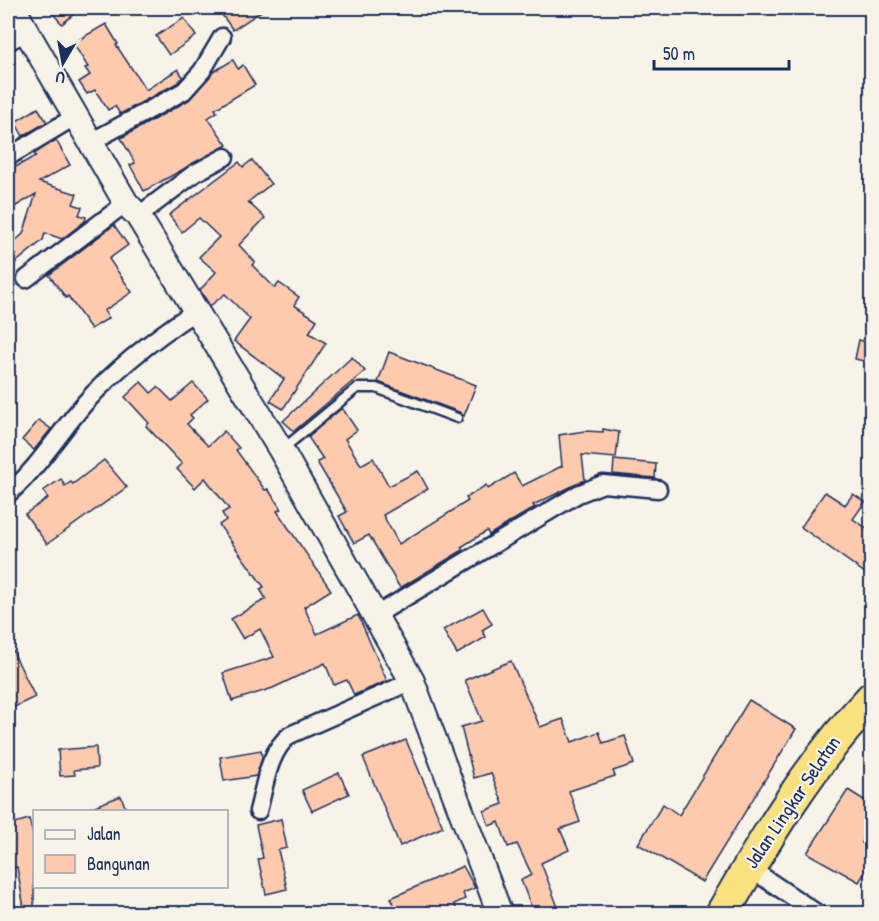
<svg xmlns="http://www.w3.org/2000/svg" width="879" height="921" viewBox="0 0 879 921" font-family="'Patrick Hand',sans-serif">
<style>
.building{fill:#fecaae;stroke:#1b2f5e;stroke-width:1.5}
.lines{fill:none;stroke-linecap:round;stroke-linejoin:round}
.lane-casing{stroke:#1b2f5e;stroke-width:13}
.street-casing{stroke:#1b2f5e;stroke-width:21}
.secondary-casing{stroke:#1b2f5e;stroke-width:28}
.highway-casing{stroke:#1b2f5e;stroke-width:36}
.lane{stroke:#f7f3e8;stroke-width:8}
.street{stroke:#f7f3e8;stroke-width:16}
.secondary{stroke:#f7f3e8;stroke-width:24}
.highway{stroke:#fae180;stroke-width:32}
.labels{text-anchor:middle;stroke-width:4.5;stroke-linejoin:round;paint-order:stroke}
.street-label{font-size:20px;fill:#1b2f5e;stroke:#f7f3e8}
</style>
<rect width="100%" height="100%" fill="#f7f3e8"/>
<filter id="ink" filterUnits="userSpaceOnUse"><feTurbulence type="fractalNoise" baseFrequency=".0167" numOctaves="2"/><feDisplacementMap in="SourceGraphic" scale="12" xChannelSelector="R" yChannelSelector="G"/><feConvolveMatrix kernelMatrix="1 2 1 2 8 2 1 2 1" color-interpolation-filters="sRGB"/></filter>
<g filter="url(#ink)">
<g class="building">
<path d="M48,8H81L62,24Z"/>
<path d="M217,8H266L233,30Z"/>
<path d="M184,18L196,36L169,55L156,36Z"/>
<path d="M106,24L118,44L116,45L146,90L178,69L183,77L177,83L120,114L115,106L108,110L95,90L87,94L79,82L90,75L85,68L88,67L73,43Z"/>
<path d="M233,60L238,69L243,65L255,85L215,109L217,112L208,118L227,145L144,191L130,165L135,163L121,138L189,100L213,72Z"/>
<path d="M38,108L47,122L23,136L15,122Z"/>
<path d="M56,140L70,165L39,182L77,194L73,204L82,207L79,215L86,217L85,221L62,239L45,233L43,240L8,269V247L23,234L36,194L8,211V171L36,156L34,154Z"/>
<path d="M252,160L271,184L248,202L265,218L239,245L255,262L252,265L275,288L279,283L299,297L294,305L317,320L309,333L326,343L283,409L270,401L284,379L234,341L250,319L225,294L210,306L200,290L216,272L199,257L219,237L199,218L182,232L169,215L239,162L243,167Z"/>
<path d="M114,225L128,245L109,259L132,292L104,311L109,318L91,329L68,296L66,298L49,275Z"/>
<path d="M859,340L872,343V363L855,359Z"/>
<path d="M389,352L476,385L464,416L459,412L378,382Z"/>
<path d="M352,357L365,371L294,431L283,421Z"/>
<path d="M141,382L151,393L158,387L172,401L193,383L208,399L190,415L193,418L187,424L208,446L224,431L239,448L236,450L265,490L268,489L281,509L277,511L331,590L304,607L317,634L358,615L387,681L354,695L347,680L334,685L325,663L273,688L232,701L223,673L274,657L260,629L243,639L231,619L266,599L260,589L264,587L219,525L226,520L222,513L229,509L205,478L195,488L177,469L182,464L146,426L149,423L125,397Z"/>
<path d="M342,408L357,430L345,439L361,465L373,458L389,486L418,471L428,489L383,515L399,544L468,501L466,498L486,485L488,489L514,473L522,486L562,466L559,435L585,431L603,432V429L619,432L616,458L582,455L585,480L533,505L535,507L489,535L487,531L461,547L463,550L400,588L369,535L354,543L339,516L347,512L317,462L323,459L308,437Z"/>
<path d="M39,420L51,429L34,450L22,440Z"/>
<path d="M104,460L127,487L47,544L25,514L48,498L43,491L61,479L65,486L71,482L73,484Z"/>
<path d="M614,460L656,464L655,478L613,474Z"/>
<path d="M825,492L845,505L853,494L865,502L853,519L872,532V578L801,527Z"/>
<path d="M483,608L492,624L482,630L486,637L457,654L443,630Z"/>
<path d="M8,641L35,697L8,710Z"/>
<path d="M511,661L540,727L563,719L572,742L599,732L603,743L625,736L634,764L613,771L615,776L569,791L580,822L560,829L569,850L541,863L558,907L541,914H534L521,880L532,875L517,844L508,847L499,822L489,826L484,811L503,804L491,773L474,778L461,727L482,721L465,680Z"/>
<path d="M749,700L796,729L702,882L638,844L663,804L679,815Z"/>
<path d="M406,740L443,827L400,846L363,757Z"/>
<path d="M96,747L97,768L74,770L75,775L60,776L58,750Z"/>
<path d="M261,750L262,758L256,776L224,781L220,757Z"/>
<path d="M339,773L349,794L312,811L302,790Z"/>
<path d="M848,790L872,805V824L862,843L872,849V861L859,882L807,853Z"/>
<path d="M121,796L127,812H84V810Z"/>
<path d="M29,819L34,838V914H25L17,867L13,868L8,847V825Z"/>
<path d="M281,819L287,848L278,850L287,889L266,894L258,859L263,858L256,825Z"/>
<path d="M463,866L475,888L463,893L465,899L454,904L459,914H398L391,898Z"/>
</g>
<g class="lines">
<defs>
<path id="lane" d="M284,448L357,388H376L457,418"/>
<g id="street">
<path d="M8,42L27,31"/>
<path d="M91,142L184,91L202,71L222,37"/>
<path d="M8,157L76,116"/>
<path d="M138,216L195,173L225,157"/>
<path d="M26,279L126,203"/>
<path d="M8,494C38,468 59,433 85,403C117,367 155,338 194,312"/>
<path d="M376,615L578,494L603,484L658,489"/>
<path d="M258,811C265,786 268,752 290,735L412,681"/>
<path d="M748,867L818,914"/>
</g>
<path id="secondary" d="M13,8L126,203L138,216L281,450L412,681L500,914"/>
<path id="highway" d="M722,914C766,837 811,762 872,698"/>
</defs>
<use href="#lane" class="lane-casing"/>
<use href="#street" class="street-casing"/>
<use href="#secondary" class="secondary-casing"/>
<use href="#highway" class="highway-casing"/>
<use href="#lane" class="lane"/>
<use href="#street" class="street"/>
<use href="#secondary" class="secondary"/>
<use href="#highway" class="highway"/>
</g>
</g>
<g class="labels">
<g class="street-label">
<text transform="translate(792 802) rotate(-56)" y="7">Jalan Lingkar Selatan</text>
</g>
</g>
<rect width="879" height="921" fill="none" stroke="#f7f3e8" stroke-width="30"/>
<rect x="15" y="15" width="849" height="891" fill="none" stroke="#1b2f5e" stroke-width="2" filter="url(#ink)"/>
<rect x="33" y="810" width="195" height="78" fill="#f7f3e8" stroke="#9fa5b1" stroke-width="1.5"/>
<rect x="45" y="830" width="30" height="9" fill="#f7f3e8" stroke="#9fa5b1" stroke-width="1.5"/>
<text x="87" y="840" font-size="18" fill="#1b2f5e">Jalan</text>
<rect x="45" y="855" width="30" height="18" fill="#fecaae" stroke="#9fa5b1" stroke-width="1.5"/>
<text x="87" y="870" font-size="18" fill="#1b2f5e">Bangunan</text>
<g transform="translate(63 63) rotate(190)" stroke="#f7f3e8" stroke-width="4.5" paint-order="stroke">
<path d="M0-4.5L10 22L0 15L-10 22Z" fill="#1b2f5e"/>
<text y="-9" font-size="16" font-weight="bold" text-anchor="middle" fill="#1b2f5e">U</text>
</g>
<path d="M654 60v9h135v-9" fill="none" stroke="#1b2f5e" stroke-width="3"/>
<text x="663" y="60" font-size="18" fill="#1b2f5e" stroke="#f7f3e8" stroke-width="4.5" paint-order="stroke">50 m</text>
</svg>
